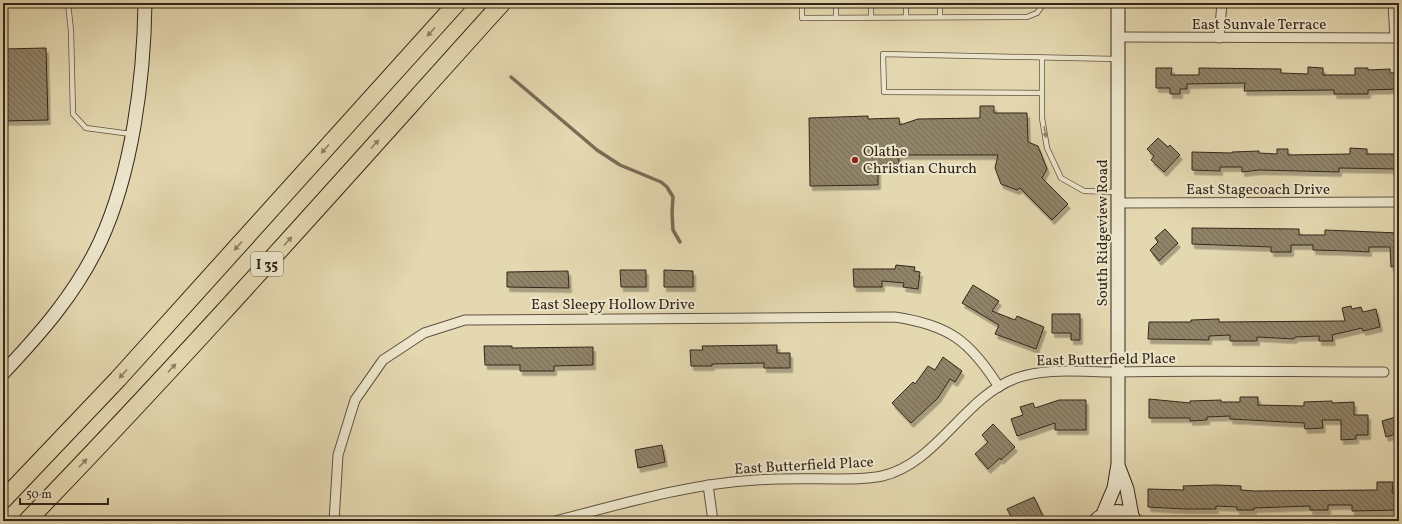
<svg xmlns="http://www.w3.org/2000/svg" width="1402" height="524" viewBox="0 0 1402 524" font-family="Vollkorn,serif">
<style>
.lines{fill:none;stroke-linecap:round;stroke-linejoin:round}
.stream{stroke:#7a6c55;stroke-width:3.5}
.building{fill:url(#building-back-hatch);stroke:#34261a;filter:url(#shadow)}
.lane-casing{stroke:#605240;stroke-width:6}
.street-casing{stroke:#605240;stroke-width:11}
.secondary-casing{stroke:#34261a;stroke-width:15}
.highway-casing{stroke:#34261a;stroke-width:19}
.lane{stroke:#ede6cc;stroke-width:4.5}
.street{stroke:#ede6cc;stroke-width:9}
.secondary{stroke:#ede6cc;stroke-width:13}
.highway{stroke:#e4d8b0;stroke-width:17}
.oneway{fill:#8c7f65}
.oneway2{fill:#908673}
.poi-dot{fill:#8f2418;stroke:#ede6cc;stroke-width:1.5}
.labels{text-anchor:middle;stroke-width:4;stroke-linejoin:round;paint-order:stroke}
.shield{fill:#ede6cc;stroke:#6c604f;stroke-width:1}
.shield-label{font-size:14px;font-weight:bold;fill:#34261a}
.street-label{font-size:15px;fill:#34261a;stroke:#ede6cc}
.poi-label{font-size:15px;fill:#34261a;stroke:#ede6cc;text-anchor:start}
</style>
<defs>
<pattern id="building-back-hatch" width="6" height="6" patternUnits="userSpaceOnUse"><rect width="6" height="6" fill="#908368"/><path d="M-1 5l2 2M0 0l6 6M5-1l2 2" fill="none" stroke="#766b55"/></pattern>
<filter id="shadow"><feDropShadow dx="2.5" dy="4.5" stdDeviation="0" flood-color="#0004"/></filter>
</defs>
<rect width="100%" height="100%" fill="#e4d8b0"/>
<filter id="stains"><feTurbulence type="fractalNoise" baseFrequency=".005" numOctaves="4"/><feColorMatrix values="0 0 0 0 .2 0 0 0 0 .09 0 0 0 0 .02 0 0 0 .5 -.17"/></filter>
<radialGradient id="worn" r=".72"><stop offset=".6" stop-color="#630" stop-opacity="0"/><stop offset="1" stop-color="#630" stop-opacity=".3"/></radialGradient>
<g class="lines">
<path class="stream" d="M511,77L597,150L620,165L661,182L667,187L673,197L672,213L673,230L680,242"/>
</g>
<g class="building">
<path d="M46,48L48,120L3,121V49Z"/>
<path d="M1308,67L1323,68V75H1355V68H1368V70L1390,69V73H1399V89L1368,90V94H1334V90L1244,91L1245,83L1187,84V89H1180V94H1170V88H1156V68H1172L1171,75H1199V68L1281,69V73L1308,74Z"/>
<path d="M980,106H994V113H1027L1028,142L1038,146L1047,169L1042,178L1068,204L1052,220L1020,188L1017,190L1001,184L995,168L998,155H899V164L878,165V185L810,186L809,118L868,116V119L899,118L900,125L918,119L980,118Z"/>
<path d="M1158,138L1168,147L1170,145L1180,155L1164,172L1151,160L1154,156L1147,149Z"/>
<path d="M1350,148L1367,149V154H1399V169L1339,168V172L1259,170L1242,172V167H1220V171L1192,170V152L1232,153V152L1259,151V153L1277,154V149H1288V155L1350,154Z"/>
<path d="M1192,228L1299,229V235H1325V230L1399,233V266L1391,267L1390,247H1369V252L1350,251L1313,250V245H1291V252H1271V247L1192,244Z"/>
<path d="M1165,229L1178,243L1159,261L1150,250L1158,242L1155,238Z"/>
<path d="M896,265L915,267L914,271L920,272L918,289L903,287L904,283L882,281V287H854L853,269H895Z"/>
<path d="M620,270H646V287H621Z"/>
<path d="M664,270L693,271V287H664Z"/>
<path d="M568,271L569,288L507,287V272Z"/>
<path d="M973,285L999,301L992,311L1015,320L1017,316L1044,327L1036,349L995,334L999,325L962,303Z"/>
<path d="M1351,306L1352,309L1361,307L1363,312L1376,309L1380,327L1363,331L1362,328L1332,335L1333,341H1319V336L1295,337L1294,339L1257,337V341H1230V335L1209,336V340L1148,339L1149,322H1191V320L1219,319V322L1345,321L1342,308Z"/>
<path d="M1052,314H1080V340H1071V333H1052Z"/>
<path d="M777,345V353H790V368H764V363L712,364V366H691L690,350H703L702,346Z"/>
<path d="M484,346H512V348L593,347V365L554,366V371H520V365H485Z"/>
<path d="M943,357L962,371L955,382L950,379L938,398L911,423L892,403L913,382L915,384L928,366L935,370Z"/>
<path d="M1240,397H1258V405L1304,406V402L1332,401V403L1354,402V415H1368V435H1356V439L1341,440V420H1322L1323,428L1305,429L1304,423L1230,419V416L1207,417V420L1190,421V418H1149V399L1190,403V401L1221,400V402H1240Z"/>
<path d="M1059,400H1086V430H1055V423L1017,436L1011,419L1023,415L1020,407L1033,403L1035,408Z"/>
<path d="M1399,416V433L1386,437L1382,421Z"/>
<path d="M993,424L1015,447L1001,460L1000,458L988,469L975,454L988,442L982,435Z"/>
<path d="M662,445L665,462L638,468L635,450Z"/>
<path d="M1377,482H1393L1392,493H1399V510L1352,511V505H1328V510H1310V506L1254,508V510H1237V507L1216,506V509H1184L1148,507V489L1184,490L1183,486L1216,485L1241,486V490L1254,491L1377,490Z"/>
<path d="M1034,497L1044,518L1036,521H1013L1007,509Z"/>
</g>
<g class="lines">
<defs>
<g id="lane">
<path d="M68,3L71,31L73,114L86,128L131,134"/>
<path d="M802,3V18L1027,17L1037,13L1044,3"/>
<path d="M871,3V17"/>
<path d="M906,3V17"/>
<path d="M940,3V17"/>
<path d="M836,18V3"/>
<path d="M1042,58V118L1047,148L1061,178L1084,191L1116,192"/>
<path d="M1042,93L884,92L883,54L1116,59"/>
</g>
<g id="street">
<path d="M1393,3L1395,38"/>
<path d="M1118,37L1399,38"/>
<path d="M1219,38L1222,3"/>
<path d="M1118,203L1399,202"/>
<path d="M708,485L713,521"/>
<path d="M334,521L338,455L355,400L383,360L424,333L465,320L895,317C949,325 970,341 999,387"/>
<path d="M555,521C622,504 687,484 756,480C783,478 811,479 839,479C853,479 868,479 882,476C936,464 964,398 1014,379C1044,367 1082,372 1114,372C1204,370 1294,372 1384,372"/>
</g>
<g id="secondary">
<path d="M3,373C41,333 76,293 100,242C132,173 144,79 145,3"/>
<path d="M1119,468L1127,489L1132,516"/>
<path d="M1103,514L1114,488L1118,464V3"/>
<path d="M1095,521C1107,509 1125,508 1136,521"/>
</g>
<g id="highway">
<path d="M3,500L118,379L457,3"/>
<path d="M27,521C190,353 345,177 502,3"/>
</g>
</defs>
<use href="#lane" class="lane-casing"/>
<use href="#street" class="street-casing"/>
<use href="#secondary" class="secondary-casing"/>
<use href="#highway" class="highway-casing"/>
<use href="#lane" class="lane"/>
<use href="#street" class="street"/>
<use href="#secondary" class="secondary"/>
<use href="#highway" class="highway"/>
</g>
<defs><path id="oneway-solid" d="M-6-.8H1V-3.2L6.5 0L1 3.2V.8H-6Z"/></defs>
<g class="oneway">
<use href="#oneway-solid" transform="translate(431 32) rotate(132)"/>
<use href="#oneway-solid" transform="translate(375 144) rotate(-48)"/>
<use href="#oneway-solid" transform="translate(325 149) rotate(132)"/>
<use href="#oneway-solid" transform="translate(288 241) rotate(-48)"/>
<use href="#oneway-solid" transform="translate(238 246) rotate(132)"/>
<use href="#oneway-solid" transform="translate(172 368) rotate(-47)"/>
<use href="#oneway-solid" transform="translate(123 374) rotate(132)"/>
<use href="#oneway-solid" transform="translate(83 463) rotate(-46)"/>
</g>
<use class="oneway2" href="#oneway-solid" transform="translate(1045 132) rotate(81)"/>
<circle class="poi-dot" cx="855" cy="160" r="4"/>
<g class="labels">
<rect class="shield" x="251" y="252" width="32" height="24" rx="3"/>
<g class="shield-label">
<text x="267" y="269">I 35</text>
</g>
<g class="street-label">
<text x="1259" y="29">East Sunvale Terrace</text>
<text x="1258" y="194">East Stagecoach Drive</text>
<text transform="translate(1102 233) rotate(-90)" y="5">South Ridgeview Road</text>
<text x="613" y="309">East Sleepy Hollow Drive</text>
<text transform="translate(1106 359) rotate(-1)" y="5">East Butterfield Place</text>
<text transform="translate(804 465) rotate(-3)" y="5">East Butterfield Place</text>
</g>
<g class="poi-label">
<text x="863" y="156">Olathe<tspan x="863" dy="17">Christian Church</tspan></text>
</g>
</g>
<rect width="1402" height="524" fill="none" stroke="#e4d8b0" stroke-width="16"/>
<rect x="4" y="4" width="1394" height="516" fill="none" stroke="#34261a" stroke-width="2"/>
<rect x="8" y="8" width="1386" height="508" fill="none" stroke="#34261a"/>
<path d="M20 498v6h88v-6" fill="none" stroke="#34261a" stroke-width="2"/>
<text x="26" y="498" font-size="12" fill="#34261a" stroke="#ede6cc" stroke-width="3" paint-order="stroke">50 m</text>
<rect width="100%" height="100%" filter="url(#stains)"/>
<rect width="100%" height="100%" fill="url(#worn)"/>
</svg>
